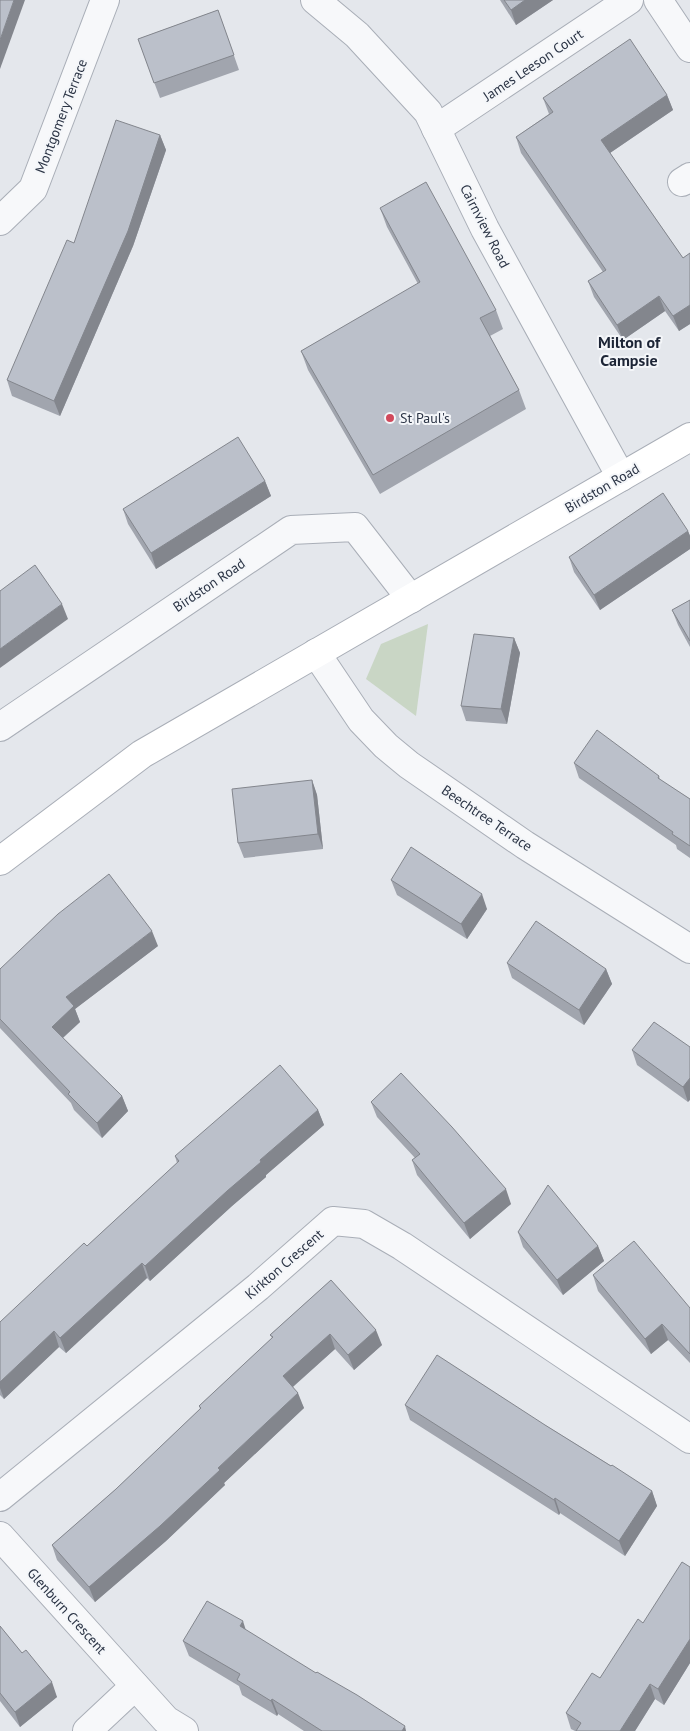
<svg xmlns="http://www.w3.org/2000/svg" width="690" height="1731" viewBox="0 0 690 1731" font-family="'PT Sans',sans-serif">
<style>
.grass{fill:#c9d6c5}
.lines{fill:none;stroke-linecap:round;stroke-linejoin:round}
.street-casing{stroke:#a9aeb7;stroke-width:30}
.secondary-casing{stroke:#a9aeb7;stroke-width:30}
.street{stroke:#f7f8fa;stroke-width:28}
.secondary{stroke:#fff;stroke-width:28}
.wall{fill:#a1a5ae}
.shaded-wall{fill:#83868d}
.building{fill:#bbc0ca;stroke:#83868d}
.poi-dot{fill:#d1495b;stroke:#f4f6f9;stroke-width:2}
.labels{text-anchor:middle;stroke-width:4;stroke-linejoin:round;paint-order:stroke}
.street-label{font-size:14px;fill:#2b3445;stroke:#f4f6f9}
.poi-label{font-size:14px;fill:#2b3445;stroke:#f4f6f9;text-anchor:start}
.quarter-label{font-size:16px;font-weight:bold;fill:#1d2536;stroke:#f4f6f9}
</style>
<rect width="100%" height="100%" fill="#e4e7ec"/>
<path class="grass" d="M428,624L416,716L366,679L381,644Z"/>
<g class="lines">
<defs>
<g id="street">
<path d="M315,0L357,35L428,112L485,229L621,477"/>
<path d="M658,0L690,48"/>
<path d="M436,129L629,0"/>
<path d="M682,182L690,177"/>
<path d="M0,221L33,189L105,0"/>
<path d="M316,653L361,720L386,746L409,765L525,845L690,949"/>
<path d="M0,727L291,530L355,527L411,599"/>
<path d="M0,1497L258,1287L333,1221L364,1224L402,1246L690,1439"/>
<path d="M0,1536L166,1720L184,1731"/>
<path d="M87,1731L135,1686"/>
</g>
<path id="secondary" d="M0,861L142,754L690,437"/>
</defs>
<use href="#street" class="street-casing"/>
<use href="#secondary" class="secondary-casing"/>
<use href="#street" class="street"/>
<use href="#secondary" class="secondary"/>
</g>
<g class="wall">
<path d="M500,0H553L516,25Z"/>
<path d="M218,10L239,70L160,98L138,39Z"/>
<path d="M667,95L673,110L610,153L683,258L690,253V324L679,331L665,311L623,340L594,297L588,281L603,272L521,153L516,137L549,114L543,98Z"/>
<path d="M160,135L166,150L133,246L60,416L12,396L7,380L74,243Z"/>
<path d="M380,208L496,310L503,329L490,336L519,390L526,409L380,494L308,370L301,351L418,284L387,227Z"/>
<path d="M265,481L271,496L156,569L128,524L123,509Z"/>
<path d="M688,531L690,536V549L600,610L574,572L569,557Z"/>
<path d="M690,600V647L678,625L672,610Z"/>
<path d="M514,638L520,653L507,724L466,721L461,706Z"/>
<path d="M574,763L659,776L660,780L690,799V858L677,849L676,845L579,778Z"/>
<path d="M312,780L317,795L323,849L244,858L238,843Z"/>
<path d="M391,880L487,909L467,939L397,895Z"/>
<path d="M158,946L75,1009L80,1022L63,1038L122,1096L128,1111L102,1138L74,1110L71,1103L0,1028V969Z"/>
<path d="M507,963L606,969L612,984L584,1025L512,978Z"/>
<path d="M690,1047L688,1102L637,1065L632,1050Z"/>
<path d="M371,1102L511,1204L470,1239L417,1175L412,1160L415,1158L377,1117Z"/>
<path d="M318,1110L324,1125L266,1175V1177L232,1206L150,1281L147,1278L66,1353L59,1347L4,1399L0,1395V1322L87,1246L177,1163L175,1156Z"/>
<path d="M518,1232L598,1246L604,1261L563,1295L523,1247Z"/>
<path d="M593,1275L690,1308V1363L668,1340L651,1354L598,1291Z"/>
<path d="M331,1280L382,1345L354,1370L335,1349L293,1387L304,1408L224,1483L225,1485L166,1541L95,1602L57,1560L52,1545L116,1489L200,1409L199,1406L272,1338L270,1335Z"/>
<path d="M405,1405L545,1425L652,1491L657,1506L625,1556L560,1513L559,1515L410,1420Z"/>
<path d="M690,1567V1663L664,1705L655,1699L635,1731H575L571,1729L566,1713L600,1678L643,1623Z"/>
<path d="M0,1626L57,1697L20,1727L0,1701Z"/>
<path d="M246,1630L406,1731H304L278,1714L277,1716L242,1695L239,1686L189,1656L183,1641Z"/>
</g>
<g class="shaded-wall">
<path d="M14,0H25L0,69V40Z"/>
<path d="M525,0H553L516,25L511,10Z"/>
<path d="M667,95L673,110L607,155L601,140Z"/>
<path d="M160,135L166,150L133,246L60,416L54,401Z"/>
<path d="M659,296L665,311L623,340L617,325Z"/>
<path d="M690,305V324L679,331L673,316Z"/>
<path d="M265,481L271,496L156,569L151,553Z"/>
<path d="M688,531L690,536V549L600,610L594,595Z"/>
<path d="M62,604L68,619L0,668V649Z"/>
<path d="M514,638L520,653L507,724L501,709Z"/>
<path d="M312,780L317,795L323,849L318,834Z"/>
<path d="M482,894L487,909L467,939L461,924Z"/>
<path d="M152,931L158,946L75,1009L80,1022L58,1042L52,1027L66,997Z"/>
<path d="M606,969L612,984L584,1025L579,1010Z"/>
<path d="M690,1078V1100L688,1102L683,1087Z"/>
<path d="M122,1096L128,1111L102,1138L97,1123Z"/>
<path d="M318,1110L324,1125L266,1175V1177L232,1206L150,1281L145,1266L260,1160Z"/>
<path d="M506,1189L511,1204L470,1239L464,1223Z"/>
<path d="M598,1246L604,1261L563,1295L557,1280Z"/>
<path d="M142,1263L147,1278L66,1353L60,1338Z"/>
<path d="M662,1324L668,1340L651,1354L645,1339Z"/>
<path d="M376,1330L382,1345L354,1370L348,1355Z"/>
<path d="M54,1331L59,1347L4,1399L0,1388V1382Z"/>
<path d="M330,1334L335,1349L288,1391L283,1376Z"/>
<path d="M298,1393L304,1408L224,1483L225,1485L166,1541L95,1602L89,1587L218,1468Z"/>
<path d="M652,1491L657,1506L625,1556L619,1541Z"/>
<path d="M555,1498L560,1513L559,1515L554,1500Z"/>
<path d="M243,1621L248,1637L240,1626Z"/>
<path d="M690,1639V1663L664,1705L658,1689Z"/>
<path d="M52,1682L57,1697L20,1727L15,1712Z"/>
<path d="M650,1684L655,1699L635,1731H620Z"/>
<path d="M272,1699L278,1714L277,1716L271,1701Z"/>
<path d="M405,1726L406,1731H402Z"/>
</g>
<g class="building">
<path d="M0,0H14L0,40Z"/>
<path d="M504,0H525L511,10Z"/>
<path d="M218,10L234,55L154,83L138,39Z"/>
<path d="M630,39L667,95L601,140L683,258L690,253V305L673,316L659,296L617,325L588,281L606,270L516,137L553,112L543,98Z"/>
<path d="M116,120L160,135L128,231L54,401L7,380L67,240L74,243Z"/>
<path d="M426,182L496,310L480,318L519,390L373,475L301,351L420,282L380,208Z"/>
<path d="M238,437L265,481L151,553L123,509Z"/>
<path d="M663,493L688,531L594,595L569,557Z"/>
<path d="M35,565L62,604L0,649V591Z"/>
<path d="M690,600V641L672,610Z"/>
<path d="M474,634L514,638L501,709L461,706Z"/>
<path d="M597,730L659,776L658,778L690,799V846L672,834L673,832L574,763Z"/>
<path d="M312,780L318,834L238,843L232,789Z"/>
<path d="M411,847L482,894L461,924L391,880Z"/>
<path d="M109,874L152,931L66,997L74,1006L52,1027L122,1096L97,1123L68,1094L70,1092L0,1019V969L58,914Z"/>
<path d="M536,921L606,969L579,1010L507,963Z"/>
<path d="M654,1022L690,1047V1078L683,1087L632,1050Z"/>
<path d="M280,1065L318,1110L260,1160L261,1162L227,1191L145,1266L142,1263L60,1338L54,1331L0,1382V1322L84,1243L87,1246L179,1161L175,1156Z"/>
<path d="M401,1073L452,1127L506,1189L464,1223L412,1160L420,1154L371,1102Z"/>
<path d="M548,1185L598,1246L557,1280L518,1232Z"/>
<path d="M634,1241L690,1308V1354L662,1324L645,1339L593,1275Z"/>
<path d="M331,1280L376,1330L348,1355L330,1334L283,1376L298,1393L218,1468L220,1470L160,1526L89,1587L52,1545L116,1489L201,1408L199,1406L273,1337L270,1335Z"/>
<path d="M437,1355L545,1425L611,1466L612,1465L652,1491L619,1541L555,1498L554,1500L405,1405Z"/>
<path d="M682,1562L690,1567V1639L658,1689L650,1684L620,1731H576L581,1723L566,1713L592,1673L600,1678L638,1619L643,1623Z"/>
<path d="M207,1601L243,1621L240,1626L316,1673L317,1672L357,1695L405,1726L402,1731H322L272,1699L271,1701L237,1680L240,1674L183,1641Z"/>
<path d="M0,1626L22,1653L26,1650L52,1682L15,1712L0,1693Z"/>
</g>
<circle class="poi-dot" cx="390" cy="418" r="5"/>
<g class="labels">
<g class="street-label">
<text transform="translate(533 65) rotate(-34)" y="5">James Leeson Court</text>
<text transform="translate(61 116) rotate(-69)" y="5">Montgomery Terrace</text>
<text transform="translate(485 226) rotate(63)" y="5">Cairnview Road</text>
<text transform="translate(602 488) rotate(-30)" y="5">Birdston Road</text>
<text transform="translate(209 585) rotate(-34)" y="5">Birdston Road</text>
<text transform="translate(487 818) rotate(34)" y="5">Beechtree Terrace</text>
<text transform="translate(284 1264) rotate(-41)" y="5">Kirkton Crescent</text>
<text transform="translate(67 1611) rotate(48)" y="5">Glenburn Crescent</text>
</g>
<g class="poi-label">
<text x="400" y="423">St Paul's</text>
</g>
<g class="quarter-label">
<text x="629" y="348">Milton of<tspan x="629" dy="18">Campsie</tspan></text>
</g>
</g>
</svg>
